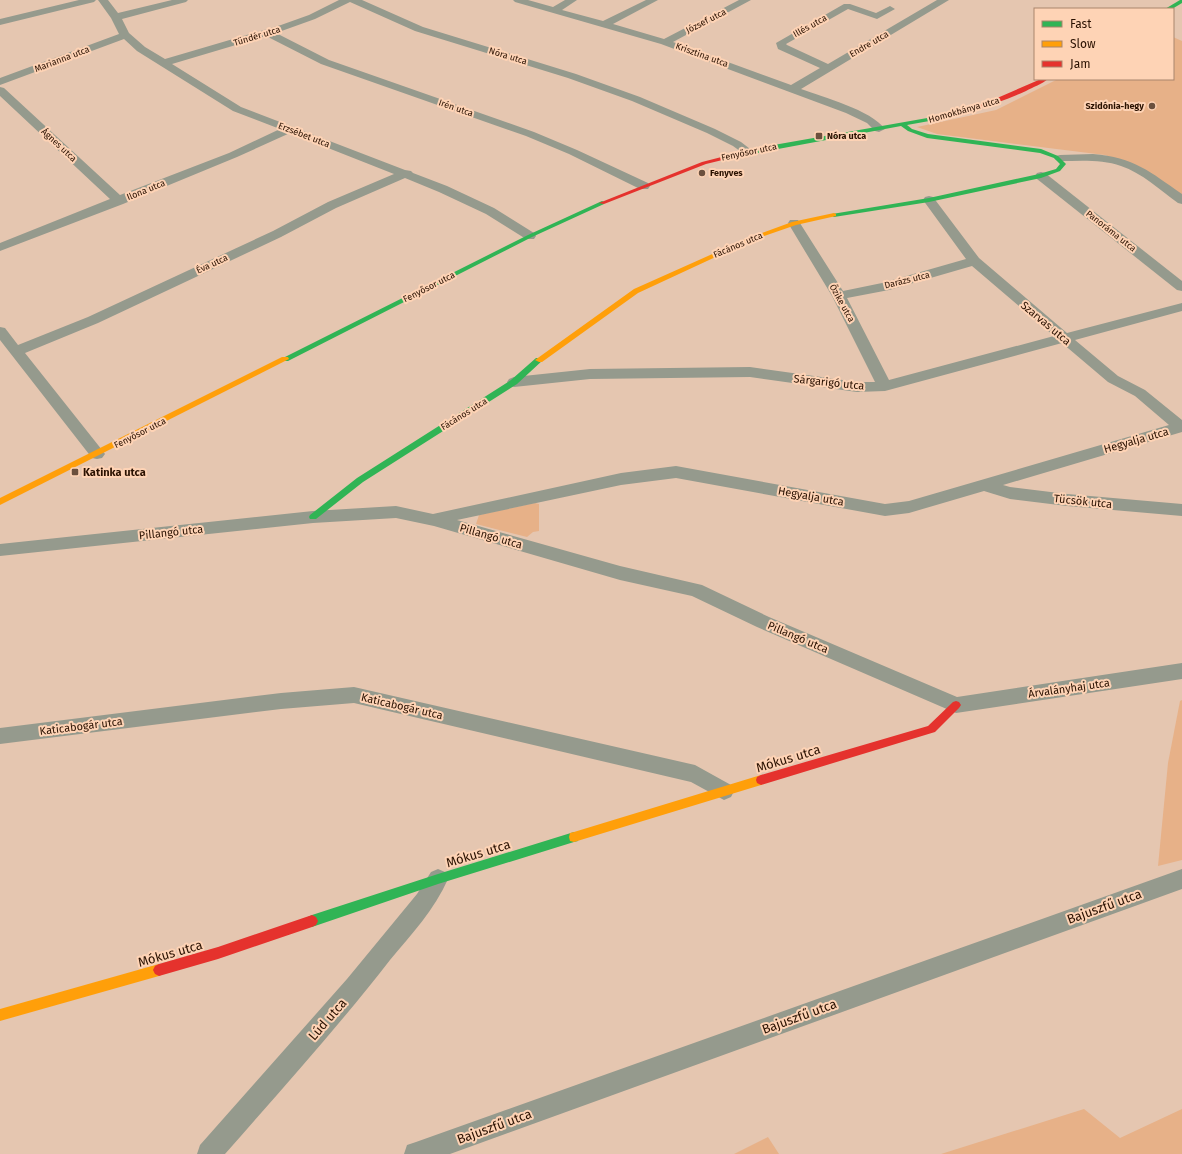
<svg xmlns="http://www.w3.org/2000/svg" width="1182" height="1154" viewBox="0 0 1182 1154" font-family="'Fira Sans',sans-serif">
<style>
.green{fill:#e7b188}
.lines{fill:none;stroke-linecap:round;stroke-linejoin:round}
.street{fill:#959a8d;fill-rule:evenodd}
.fast{fill:#30b455;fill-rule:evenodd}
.slow{fill:#ff9f0a;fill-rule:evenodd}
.jam{fill:#e5322d;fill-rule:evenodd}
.poi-dot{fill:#6b503e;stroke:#fed3b5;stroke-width:1.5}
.labels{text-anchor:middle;stroke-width:4;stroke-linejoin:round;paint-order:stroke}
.far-street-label{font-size:9px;fill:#2a1100;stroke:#fed3b5}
.far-poi-label{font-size:9px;font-weight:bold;fill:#2a1100;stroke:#fed3b5;text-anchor:start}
.street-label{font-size:11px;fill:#2a1100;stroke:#fed3b5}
.poi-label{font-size:11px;font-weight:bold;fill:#2a1100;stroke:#fed3b5;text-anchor:start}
.near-street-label{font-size:13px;fill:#2a1100;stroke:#fed3b5}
</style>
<rect width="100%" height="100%" fill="#e5c6b0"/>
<g class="green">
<path d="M1173,37L1182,41V196L1140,167L1105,155L937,134L917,127L996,110L1058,79H1173Z"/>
<path d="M535,503L539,504V531L533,532L527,537L476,524L479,515Z"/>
<path d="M1182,700V860L1158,866L1168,763L1180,701Z"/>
<path d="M1084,1109L1120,1138L1182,1109V1154H941Z"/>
<path d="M768,1137L779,1154H734Z"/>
</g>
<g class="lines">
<g class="street">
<path d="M79,0H96L94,2L0,25V19Z"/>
<path d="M98,0H108L118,13L172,0H188L186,2L122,19L129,33L145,47L165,59L281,25L309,15L339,0H362L423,27L576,74L640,97L715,129L741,142L754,152L752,154H744L733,146L707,133L632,101L568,78L415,31L350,2L315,19L276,33L329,60L534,132L577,150L648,183L650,186L648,189H640L569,154L526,136L321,64L266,36L172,64L241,107L405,170L411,171L413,173L447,186L494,208L534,233L536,236L534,239H526L486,214L439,192L405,178L336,208L281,237L98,323L25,353L102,450L105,454L102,458L97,459L92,458L0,340V327L5,328L18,345L88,317L273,231L328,202L394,174L290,133L237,157L123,204L0,251V243L110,199L0,96V87L4,88L120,195L229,153L280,129L233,111L137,51L124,39L0,85V78L119,34L111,18Z"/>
<path d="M513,0H528L553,7L565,0H577L562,10L603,21L646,0H658L613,24L664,39L739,0H751L673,42L791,85L820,68L778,49L776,43L844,4H850L876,13L890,6L895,9L877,19L848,9L786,44L787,45L828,64L937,0H949L801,89C823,97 871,110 885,129L879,132L875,131L867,123L846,113L661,44L515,2Z"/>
<path d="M1093,154C1134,157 1150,172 1182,194V204L1178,203C1160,190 1142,173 1121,166C1102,159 1080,161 1060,161L1056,160L1054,158L1056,156L1060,155Z"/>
<path d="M1041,172L1045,173L1182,281V291L1177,290L1037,179L1035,176L1037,173Z"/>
<path d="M929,196L933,197L979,258L1067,333L1182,303V311L1075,340L1118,376L1145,390L1182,420V432L1003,485L1010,487L1067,494L1182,504V516L1067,506L1010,499L984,491L909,513L885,516L676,478L621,485L457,520L620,566L702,585L769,617L957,697L1182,663V679L956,713L757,627L692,596L620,580L434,526L396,518L313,523L0,556V544L313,511L396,506L433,514L621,473L676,466L885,504L909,501L1169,425L1135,396L1108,382L1062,343L885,391L857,392L750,377L590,379L514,387L509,385L507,382L509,379L514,377L590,369L750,367L857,382H875L832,296L788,223L790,220H798L843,291L882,283L966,259L923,200L925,197ZM972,266L1054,336L889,380L847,298L889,290Z"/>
<path d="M354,687L695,765L731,785L734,791L731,797L724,800L691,782L354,703L281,709L0,744V728L281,693Z"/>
<path d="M438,869L445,872L448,879C435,909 411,935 390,960C338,1027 281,1090 225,1154H197L200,1145L347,979L417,894L431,872Z"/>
<path d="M1182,869V889L450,1154H404L407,1145L416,1142Z"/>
</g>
<g class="fast">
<path d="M1180,0H1182V3L1172,9H1165Z"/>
<path d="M933,117L935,118V120L907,125L912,129L928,134L1041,149L1058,156L1066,164L1060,171L1041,178L929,202L834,217L832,216V214L929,198L1039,174L1056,169L1060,164L1054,158L1040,153L927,138L908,131L901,126L741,156L738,154L768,146Z"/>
<path d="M602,201L604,202V204L532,237L288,361H282L281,359L528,235Z"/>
<path d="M536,358H539L543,360L517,384L363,482L316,519H310L309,517L310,515L357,478L511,380Z"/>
<path d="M574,832L578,833L579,837L578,841L574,842L438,884L312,927L308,925L306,921L308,917L312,915L438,874Z"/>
</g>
<g class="slow">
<path d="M834,213L836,214V216L796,225L750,241L638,293L542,362H539L535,360L634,289L746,239L792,222Z"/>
<path d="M282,357H288L289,359L0,505V498Z"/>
<path d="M761,775L765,777L766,780L765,783L761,785L574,842L570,841L569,837L570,833L574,832Z"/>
<path d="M159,964L163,966L165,970L163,974L159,976L0,1021V1009Z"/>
</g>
<g class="jam">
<path d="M1041,79H1048C1042,84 1033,87 1026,91C996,104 965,114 933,121L930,119L988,102Z"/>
<path d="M741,152L744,154L743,155L706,164L604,204L599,203L702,162Z"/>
<path d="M956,701L959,702L961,705L959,708L935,732L761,785L757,783L756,780L757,777L761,775L928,726L953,702Z"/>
<path d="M312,915L316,917L318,921L316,925L312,927L218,959L159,976L155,974L153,970L155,966L159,964L218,947Z"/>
</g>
</g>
<g class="poi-dot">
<circle cx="1152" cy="106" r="4"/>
<rect x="815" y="132" width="8" height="8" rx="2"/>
<circle cx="702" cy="173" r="4"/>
<rect x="71" y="468" width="8" height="8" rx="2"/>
</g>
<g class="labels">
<g class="far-street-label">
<text transform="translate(706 21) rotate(-27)" y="3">József utca</text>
<text transform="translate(810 26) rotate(-29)" y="3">Illés utca</text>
<text transform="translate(257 36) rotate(-17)" y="3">Tündér utca</text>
<text transform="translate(869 44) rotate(-30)" y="3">Endre utca</text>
<text transform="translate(702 55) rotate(20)" y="3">Krisztina utca</text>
<text transform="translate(508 56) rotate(17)" y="3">Nóra utca</text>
<text transform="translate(62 59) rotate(-21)" y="3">Marianna utca</text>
<text transform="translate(456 108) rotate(19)" y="3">Irén utca</text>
<text transform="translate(964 110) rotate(-16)" y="3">Homokbánya utca</text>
<text transform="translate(304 135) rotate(21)" y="3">Erzsébet utca</text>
<text transform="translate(59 145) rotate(43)" y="3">Ágnes utca</text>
<text transform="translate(749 152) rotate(-12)" y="3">Fenyősor utca</text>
<text transform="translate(146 190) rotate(-22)" y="3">Ilona utca</text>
<text transform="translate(1111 231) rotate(38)" y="3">Panoráma utca</text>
<text transform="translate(738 245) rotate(-23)" y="3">Fácános utca</text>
<text transform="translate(212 264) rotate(-25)" y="3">Éva utca</text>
<text transform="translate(907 280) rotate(-14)" y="3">Darázs utca</text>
<text transform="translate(429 287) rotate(-27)" y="3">Fenyősor utca</text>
<text transform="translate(842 303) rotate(61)" y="3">Őzike utca</text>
<text transform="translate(464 414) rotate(-32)" y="3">Fácános utca</text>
<text transform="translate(140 433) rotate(-27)" y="3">Fenyősor utca</text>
</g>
<g class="far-poi-label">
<text x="1144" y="109" text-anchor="end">Szidónia-hegy</text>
<text x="827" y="139">Nóra utca</text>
<text x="710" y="176">Fenyves</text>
</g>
<g class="street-label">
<text transform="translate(1046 323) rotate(40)" y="4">Szarvas utca</text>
<text transform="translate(829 382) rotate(6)" y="4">Sárgarigó utca</text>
<text transform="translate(1136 440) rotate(-16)" y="4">Hegyalja utca</text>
<text transform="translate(811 496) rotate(10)" y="4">Hegyalja utca</text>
<text transform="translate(1083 501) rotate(6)" y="4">Tücsök utca</text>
<text transform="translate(171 532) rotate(-6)" y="4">Pillangó utca</text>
<text transform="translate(491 536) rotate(16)" y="4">Pillangó utca</text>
<text transform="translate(798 637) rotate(23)" y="4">Pillangó utca</text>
<text transform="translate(1069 688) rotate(-8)" y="4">Árvalányhaj utca</text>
<text transform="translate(402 706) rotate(13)" y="4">Katicabogár utca</text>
<text transform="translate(81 726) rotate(-7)" y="4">Katicabogár utca</text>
</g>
<g class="poi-label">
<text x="83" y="476">Katinka utca</text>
</g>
<g class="near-street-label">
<text transform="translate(788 758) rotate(-17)" y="5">Mókus utca</text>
<text transform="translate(478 853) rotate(-17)" y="5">Mókus utca</text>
<text transform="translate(1104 906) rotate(-20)" y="5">Bajuszfű utca</text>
<text transform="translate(170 953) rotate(-16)" y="5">Mókus utca</text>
<text transform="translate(799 1016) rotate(-20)" y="5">Bajuszfű utca</text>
<text transform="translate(327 1019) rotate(-49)" y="5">Lúd utca</text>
<text transform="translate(494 1126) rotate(-20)" y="5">Bajuszfű utca</text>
</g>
</g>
<rect x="1034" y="8" width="140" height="72" fill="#fed3b5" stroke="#a9856d"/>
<rect x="1042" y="21" width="20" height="6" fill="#30b455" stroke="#a9856d"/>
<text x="1070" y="28" font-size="12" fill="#2a1100">Fast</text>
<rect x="1042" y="41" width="20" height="6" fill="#ff9f0a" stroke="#a9856d"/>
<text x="1070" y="48" font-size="12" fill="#2a1100">Slow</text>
<rect x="1042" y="61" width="20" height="6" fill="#e5322d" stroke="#a9856d"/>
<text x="1070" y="68" font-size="12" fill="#2a1100">Jam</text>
</svg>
